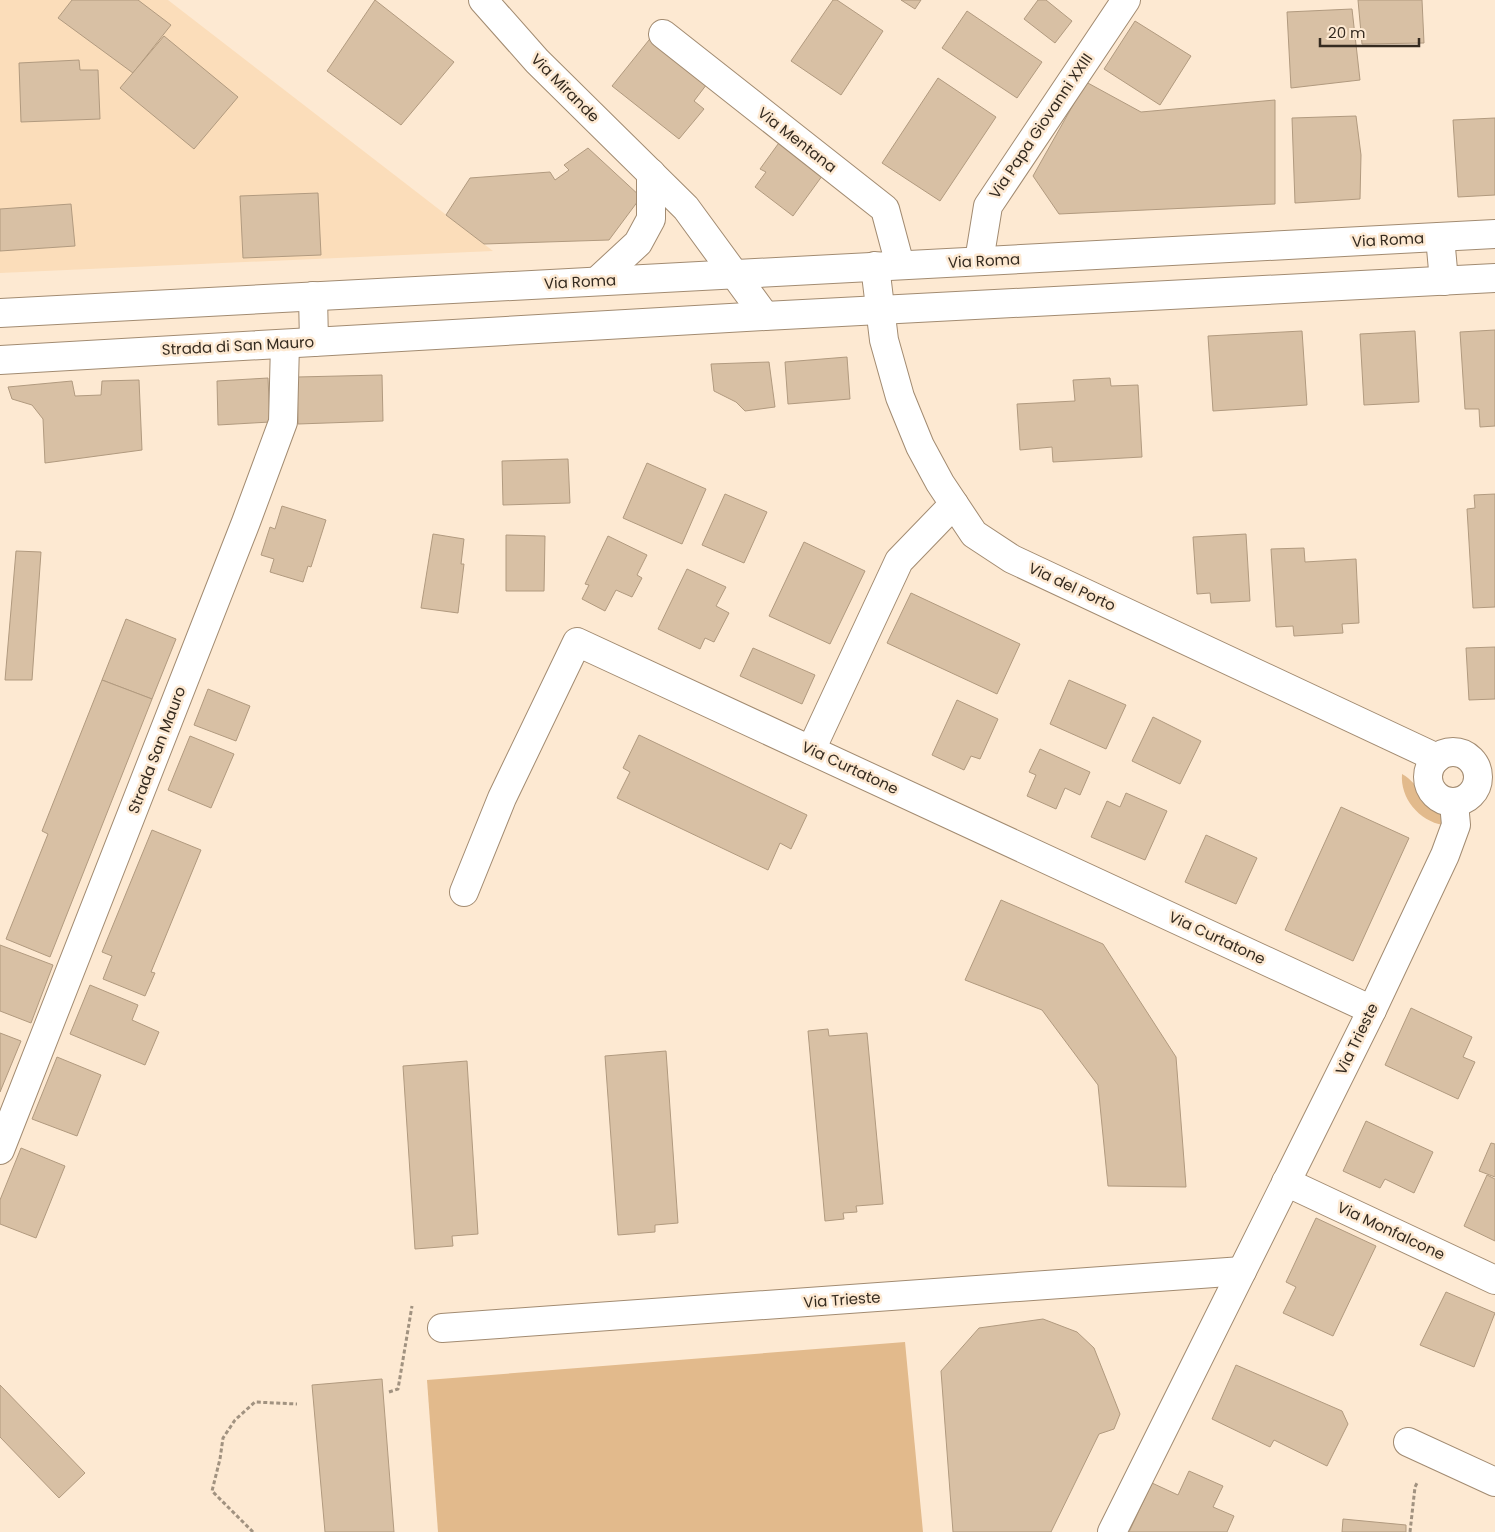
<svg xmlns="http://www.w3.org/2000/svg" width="1495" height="1532" viewBox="0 0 1495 1532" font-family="Poppins,sans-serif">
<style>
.built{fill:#fbddba}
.green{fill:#e2ba8c}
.building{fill:#d8c0a4;stroke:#b19a7f}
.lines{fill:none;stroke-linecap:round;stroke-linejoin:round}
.minor-casing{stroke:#a28b71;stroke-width:30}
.major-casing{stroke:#a28b71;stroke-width:30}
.path{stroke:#a19280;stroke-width:3;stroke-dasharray:4 2.5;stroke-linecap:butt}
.minor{stroke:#fff;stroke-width:28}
.major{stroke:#fff;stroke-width:28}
.labels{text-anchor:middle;stroke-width:5;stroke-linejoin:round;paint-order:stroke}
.street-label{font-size:15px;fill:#352b20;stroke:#fde9d2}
</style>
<rect width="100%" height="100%" fill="#fde9d2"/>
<path class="built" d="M0,0H168L493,251L0,273Z"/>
<g class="green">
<path d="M1402,774C1421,785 1421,801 1443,812V825C1419,821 1400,798 1402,774Z"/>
<path d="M905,1342L923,1532H438L427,1380Z"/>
</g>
<g class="building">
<path d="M72,0H138L171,25L133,73L58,18Z"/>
<path d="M375,0L454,62L401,125L327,71Z"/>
<path d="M833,0H837L883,31L841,95L791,61Z"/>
<path d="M901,0H921L915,9Z"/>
<path d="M1038,0H1046L1072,21L1055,43L1024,19Z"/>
<path d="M1358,0H1422L1424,43L1362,44Z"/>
<path d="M1352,9L1360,80L1291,88L1287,12Z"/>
<path d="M967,11L1042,62L1017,98L942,48Z"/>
<path d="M1135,21L1191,56L1160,105L1104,69Z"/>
<path d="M653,35L710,80L694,101L704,109L679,139L612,86Z"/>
<path d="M164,36L238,97L194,149L120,88Z"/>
<path d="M79,60L80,70H98L100,119L21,122L19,63Z"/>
<path d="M938,78L996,117L940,201L882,163Z"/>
<path d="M1086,82L1141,112L1275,100V204L1059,214L1033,176Z"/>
<path d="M1356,116L1361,155L1360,199L1295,203L1292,118Z"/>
<path d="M1495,118V195L1458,197L1453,120Z"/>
<path d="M781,140L825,172L793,216L755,187L766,172L760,169Z"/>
<path d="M588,148L641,197L609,240L484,244L446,215L470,178L550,172L555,180L569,170L564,165Z"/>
<path d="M318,193L321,255L243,258L240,196Z"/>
<path d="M71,204L75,246L0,251V209Z"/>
<path d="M1495,330V426L1480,427L1479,409H1465L1460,332Z"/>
<path d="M1302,331L1307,405L1213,411L1208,336Z"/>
<path d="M1415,331L1419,402L1364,405L1360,334Z"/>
<path d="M847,357L850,399L788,404L785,362Z"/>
<path d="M769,362L775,407L745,411L736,402L714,391L711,364Z"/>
<path d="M382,375L383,421L298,424L297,377Z"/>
<path d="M268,378L270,422L218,425L217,381Z"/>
<path d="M1110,378L1111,386L1138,385L1142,457L1053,462L1052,447L1020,450L1017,404L1075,401L1073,380Z"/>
<path d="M139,380L142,450L45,463L43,419L32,405L12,399L8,387L72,381L75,396L101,395L102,381Z"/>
<path d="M568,459L570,503L503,505L502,461Z"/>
<path d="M647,463L706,489L682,544L623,518Z"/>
<path d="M725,494L767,512L744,563L702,545Z"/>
<path d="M1495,494V607L1473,608L1467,509L1475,508L1474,495Z"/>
<path d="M282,506L326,520L311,567L308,566L303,582L270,572L274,559L261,555L270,527L275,529Z"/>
<path d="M433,534L464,539L461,564H464L458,613L421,608Z"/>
<path d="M1246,534L1250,601L1211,603L1210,593L1197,594L1193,537Z"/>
<path d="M506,535L545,536L544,591H506Z"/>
<path d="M608,536L647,555L637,575L642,578L632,597L616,590L605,611L582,599L589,585L585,584Z"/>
<path d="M804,542L865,571L830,644L769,616Z"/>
<path d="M1304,548L1305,562L1356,559L1359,623L1342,624L1343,633L1294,636L1293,626L1276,627L1271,549Z"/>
<path d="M16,551L41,552L32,680H5Z"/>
<path d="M687,569L726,587L716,606L729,613L714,642L705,638L700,649L658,629Z"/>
<path d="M911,593L1020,644L997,694L887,643Z"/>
<path d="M126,619L176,639L152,699L102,680Z"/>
<path d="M1495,647V699L1469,700L1466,648Z"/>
<path d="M753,648L815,675L802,704L740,676Z"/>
<path d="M102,680L152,699L50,957L6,939L48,834L42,831Z"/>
<path d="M1069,680L1126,705L1106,749L1050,724Z"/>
<path d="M208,689L250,706L236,741L194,725Z"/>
<path d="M957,700L998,719L980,759L971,756L964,770L932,755Z"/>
<path d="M1153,717L1201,741L1180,784L1132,761Z"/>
<path d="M639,735L807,815L791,849L780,843L768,870L617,798L630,772L623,768Z"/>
<path d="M190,736L234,754L211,808L168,790Z"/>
<path d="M1040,749L1090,772L1080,795L1065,788L1056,809L1027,796L1036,775L1029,772Z"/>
<path d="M1126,793L1167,811L1145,860L1091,837L1107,801L1120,807Z"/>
<path d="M1341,807L1409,838L1353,961L1285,930Z"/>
<path d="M152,830L201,850L151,972L155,973L145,996L103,979L112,956L102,952Z"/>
<path d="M1206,835L1257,858L1236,904L1185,882Z"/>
<path d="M1001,900L1103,944L1176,1057L1186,1187L1108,1186L1098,1085L1042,1010L965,980Z"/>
<path d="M0,945L53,965L31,1023L0,1011Z"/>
<path d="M90,985L138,1005L132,1020L159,1032L145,1065L70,1034Z"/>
<path d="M1411,1008L1472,1037L1463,1057L1475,1062L1458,1099L1385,1065Z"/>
<path d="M828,1029L829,1036L867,1033L883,1204L856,1206L857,1212L843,1213L844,1219L825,1221L808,1031Z"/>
<path d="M0,1033L21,1041L0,1092Z"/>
<path d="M666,1051L678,1223L655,1225V1232L618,1235L605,1056Z"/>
<path d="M57,1057L101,1075L77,1136L32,1119Z"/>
<path d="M467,1061L478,1234L452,1236L453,1246L415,1249L403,1066Z"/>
<path d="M1366,1121L1433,1152L1414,1193L1385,1179L1380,1188L1343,1171Z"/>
<path d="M1491,1143L1495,1144V1177L1479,1171Z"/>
<path d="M21,1148L65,1166L36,1238L0,1224V1200Z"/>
<path d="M1487,1175L1495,1179V1241L1464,1226Z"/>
<path d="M1316,1218L1376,1246L1333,1336L1283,1313L1296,1287L1286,1282Z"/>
<path d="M1446,1292L1495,1313L1474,1367L1420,1345Z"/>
<path d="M1043,1319L1077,1332L1094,1348L1120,1414L1114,1429L1099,1434L1051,1532H953L941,1371L979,1328Z"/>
<path d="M1236,1365L1342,1411L1348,1424L1327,1466L1274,1440L1270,1447L1212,1419Z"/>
<path d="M382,1379L394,1532H325L312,1385Z"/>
<path d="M0,1385L85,1473L59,1498L0,1437Z"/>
<path d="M1189,1471L1223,1486L1213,1507L1234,1516L1227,1532H1129L1152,1483L1178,1495Z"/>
<path d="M1343,1519L1406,1525V1532H1342Z"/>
</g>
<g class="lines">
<defs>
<g id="minor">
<path d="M483,0L537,61L686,208L765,316"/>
<path d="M663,34L885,209L900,265"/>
<path d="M1440,237L1444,281"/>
<path d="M979,261L988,206L1126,0"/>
<path d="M875,266L884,340L900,397L920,446L940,483L974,534L1012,559L1437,758"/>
<path d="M597,281L638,243L651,219V173"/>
<path d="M313,296L314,342"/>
<path d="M811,750L899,561L954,504"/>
<circle cx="1453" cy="777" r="25"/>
<path d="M464,892L502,798L577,642L1372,1010"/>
<path d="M0,1150L246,522L283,422L285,344"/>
<path d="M1286,1182L1495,1280"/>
<path d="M442,1328L1242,1271"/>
<path d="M1408,1442L1495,1482"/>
<path d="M1112,1532L1372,1010L1445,855L1456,825L1454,803"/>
</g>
<g id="major">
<path d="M0,313L1495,234"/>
<path d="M0,360L765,316L1495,278"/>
</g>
</defs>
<use href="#minor" class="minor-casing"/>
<use href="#major" class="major-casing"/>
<g class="path">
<path d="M389,1392L398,1389L412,1306"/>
<path d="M253,1532L212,1491L220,1459L223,1438L235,1420L255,1402L297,1404"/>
<path d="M1410,1532L1415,1487L1418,1481"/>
</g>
<use href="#minor" class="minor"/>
<use href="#major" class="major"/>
</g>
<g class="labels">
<g class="street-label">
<text transform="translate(565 88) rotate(45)" y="5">Via Mirande</text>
<text transform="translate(1041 126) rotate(-56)" y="5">Via Papa Giovanni XXIII</text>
<text transform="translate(797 140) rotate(38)" y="5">Via Mentana</text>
<text transform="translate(1388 240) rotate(-3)" y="5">Via Roma</text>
<text transform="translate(984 261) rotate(-3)" y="5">Via Roma</text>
<text transform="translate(580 282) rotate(-3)" y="5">Via Roma</text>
<text transform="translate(238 346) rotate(-3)" y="5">Strada di San Mauro</text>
<text transform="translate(1072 587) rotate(25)" y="5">Via del Porto</text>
<text transform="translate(157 750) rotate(-69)" y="5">Strada San Mauro</text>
<text transform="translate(850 768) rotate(25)" y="5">Via Curtatone</text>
<text transform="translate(1217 938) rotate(25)" y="5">Via Curtatone</text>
<text transform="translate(1357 1039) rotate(-64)" y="5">Via Trieste</text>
<text transform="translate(1391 1231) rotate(25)" y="5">Via Monfalcone</text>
<text transform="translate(842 1300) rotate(-4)" y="5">Via Trieste</text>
</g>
</g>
<path d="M1320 38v8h99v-8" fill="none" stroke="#352b20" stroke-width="2.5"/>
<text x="1328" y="38" font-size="15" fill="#352b20" stroke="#fde9d2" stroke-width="4" paint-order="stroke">20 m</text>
</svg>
